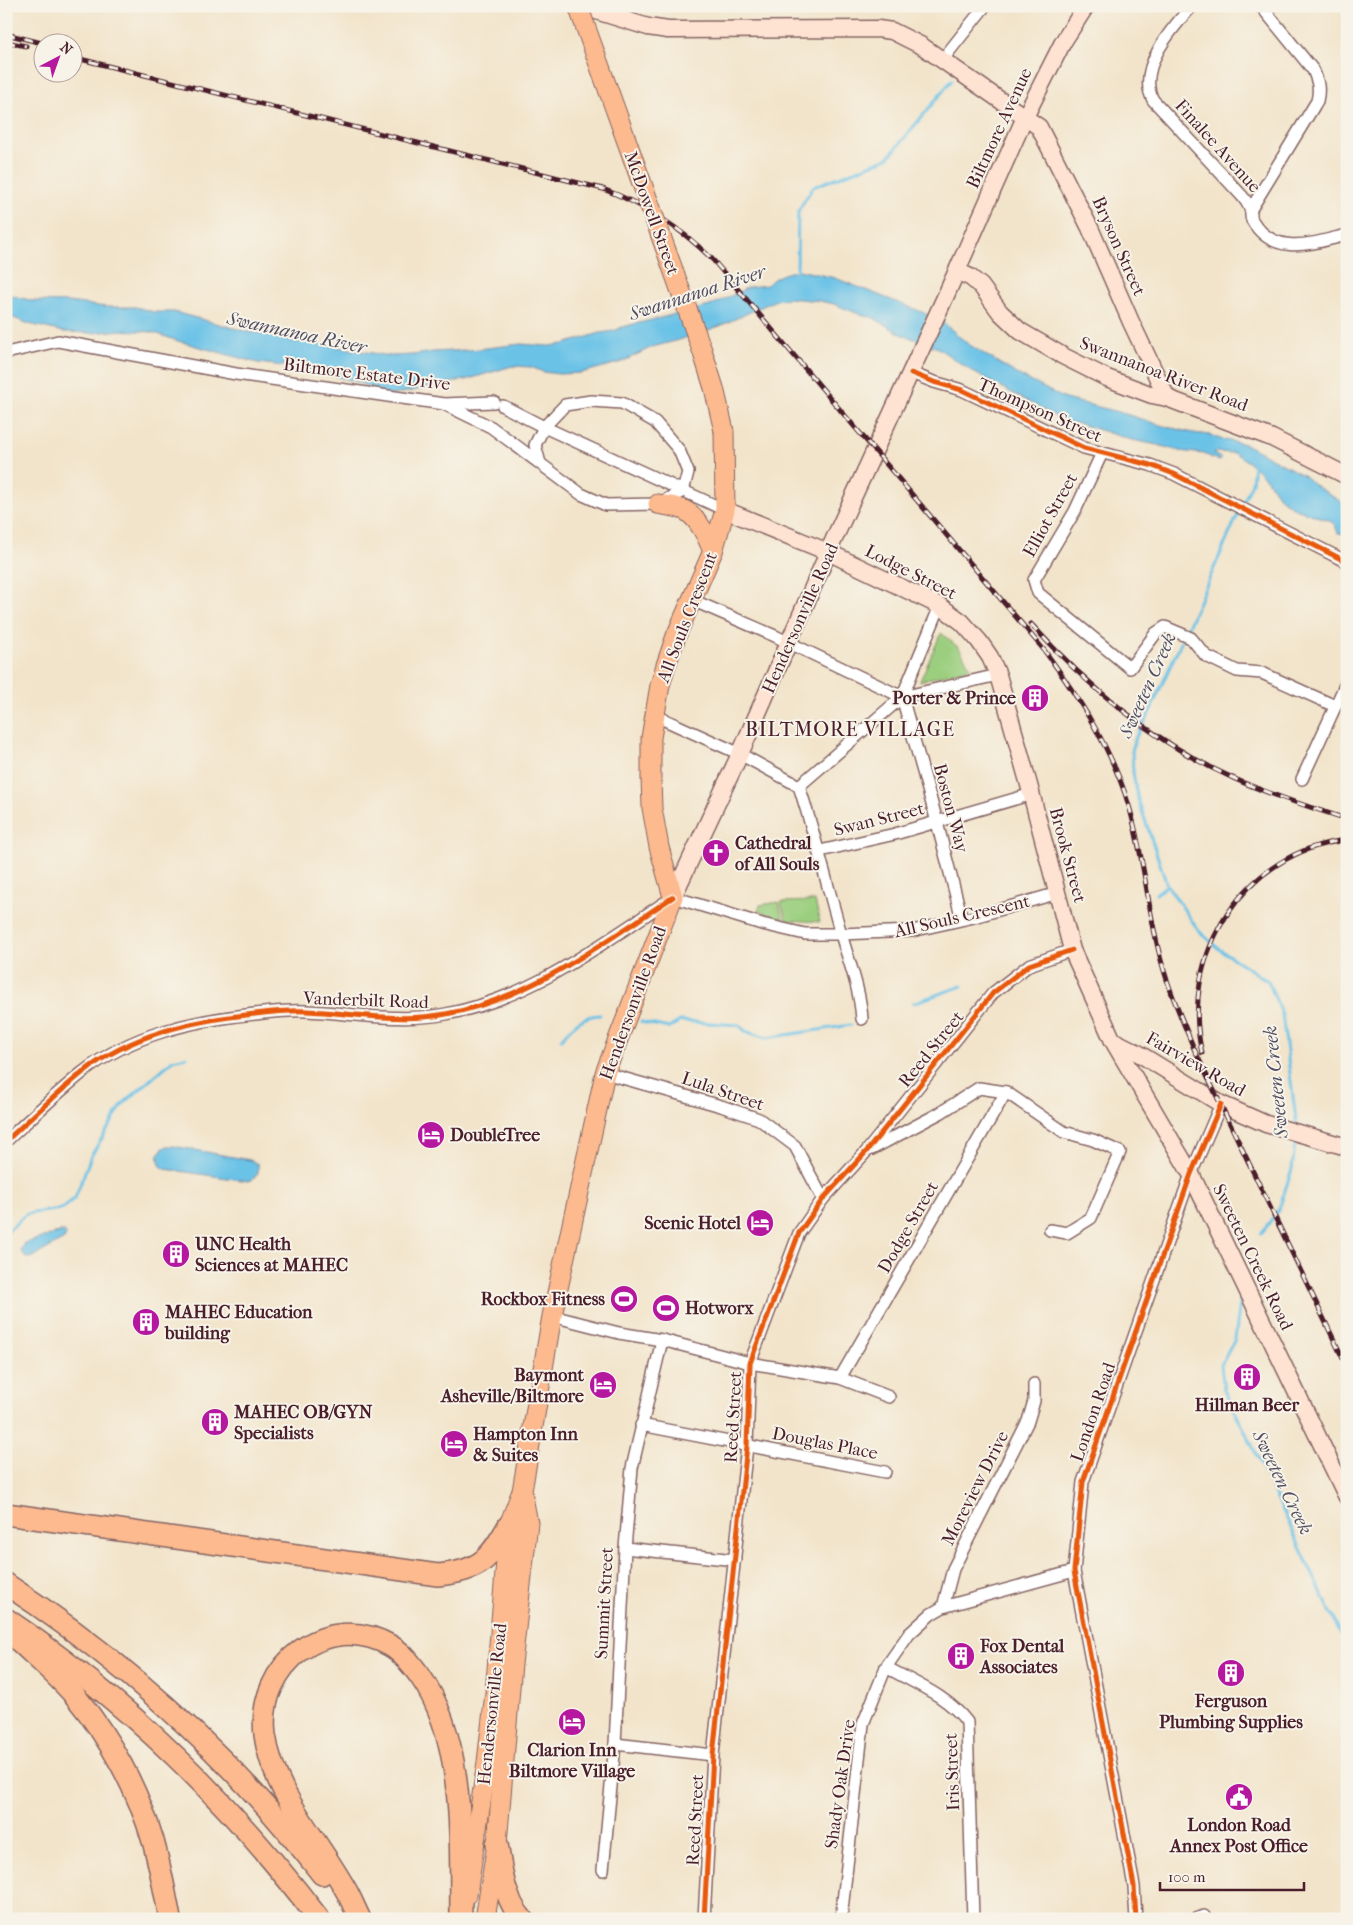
<svg xmlns="http://www.w3.org/2000/svg" width="1353" height="1925" viewBox="0 0 1353 1925" font-family="'IM FELL French Canon',serif">
<style>
.green{fill:#9bcf7f;stroke:#727755}
.water{fill:#6ac2e7;stroke:#5a7089}
.lines{fill:none;stroke-linecap:round;stroke-linejoin:round}
.stream{stroke:#6ac2e7;stroke-width:3}
.minor-casing{stroke:#856463;stroke-width:14}
.secondary-casing{stroke:#856463;stroke-width:19}
.primary-casing{stroke:#856463;stroke-width:21}
.motorway-casing{stroke:#856463;stroke-width:24}
.minor{stroke:#fff;stroke-width:11}
.secondary{stroke:#fee3d2;stroke-width:16}
.primary{stroke:#fcba8e;stroke-width:19}
.motorway{stroke:#fcba8e;stroke-width:21}
.rail-casing{stroke:#4a1f2b;stroke-width:5}
.rail{stroke:#f7f3e8;stroke-width:3;stroke-dasharray:9;stroke-linecap:butt}
.primary-bridge-casing{stroke:#856463;stroke-width:21;stroke-linecap:butt}
.primary-bridge{stroke:#fcba8e;stroke-width:19}
.cycleway-casing{stroke:#f7f3e8;stroke-width:8}
.cycleway{stroke:#e8590c;stroke-width:5}
.labels{text-anchor:middle;stroke-width:4;stroke-linejoin:round;paint-order:stroke}
.street-label{font-size:18px;fill:#4a1f2b;stroke:#f7f3e8}
.poi-label{font-size:18px;font-weight:bold;fill:#4a1f2b;stroke:#f7f3e8;text-anchor:start}
.water-label{font-size:19px;font-style:italic;fill:#545063;stroke:#f7f3e8}
.quarter-label{font-size:20px;letter-spacing:1px;fill:#4a1f2b;stroke:#f7f3e8}
</style>
<rect width="100%" height="100%" fill="#f7f3e8"/>
<filter id="ink" filterUnits="userSpaceOnUse"><feTurbulence type="fractalNoise" baseFrequency=".02" numOctaves="2"/><feDisplacementMap in="SourceGraphic" scale="10" xChannelSelector="R" yChannelSelector="G"/><feConvolveMatrix kernelMatrix="1 2 1 2 8 2 1 2 1" color-interpolation-filters="sRGB"/></filter>
<filter id="wash" filterUnits="userSpaceOnUse"><feTurbulence type="fractalNoise" baseFrequency=".0096" numOctaves="4" result="noise"/><feDisplacementMap in="SourceGraphic" scale="20" xChannelSelector="R" yChannelSelector="G"/><feGaussianBlur stdDeviation="1.12" result="paint"/><feColorMatrix in="noise" values="0 0 0 0 0 0 0 0 0 0 0 0 0 0 0 0 0 1.4 0 .05"/><feComposite in="paint" operator="in"/></filter>
<g filter="url(#wash)">
<rect width="100%" height="100%" fill="#f2e4ca"/>
<g class="green">
<path d="M941,633L959,648L971,668L920,681Z"/>
<path d="M815,901L820,922L786,920L781,902Z"/>
<path d="M779,902L783,919L758,911L760,905Z"/>
</g>
<g class="water">
<path d="M799,270L835,278L922,312L945,324L968,344L1015,373L1065,399L1119,412L1160,425L1193,433L1210,435L1220,439L1245,444L1303,475L1316,486L1337,499L1347,507V534L1338,533L1335,525L1329,520L1295,509L1280,498L1268,481L1254,466L1235,453L1214,452V454L1222,459L1219,461L1204,454L1179,451L1158,445L1132,440L1080,424L1066,422L973,372L938,348L901,334L872,317L864,316L834,304L820,301L789,298L776,300L720,326L679,340L652,347L622,362L581,373L559,374L543,372L531,367L512,366L469,379L388,396L358,382L301,368L258,363L178,341L152,332L121,330L92,333L64,332L29,324L6,315V294L33,301L68,302L106,307H136L154,312H174L245,331L276,336L295,342L304,341L390,356L412,355L433,352L470,350L520,344L549,346L564,344L600,333L614,331L622,327L710,306L749,287L767,285C776,275 786,273 799,270Z"/>
<path d="M167,1146H173L250,1160L258,1164V1173L252,1180L248,1181L165,1169L160,1165L158,1155L162,1149Z"/>
<path d="M64,1231L66,1235L64,1239L33,1257L26,1258L21,1251L25,1243Z"/>
</g>
<g class="lines">
<g class="stream">
<path d="M797,273L798,211L813,187L888,158L952,80"/>
<path d="M1254,464L1252,483L1148,716L1136,737L1132,751L1133,772L1137,796L1167,885L1199,931L1219,949L1268,981L1282,1014L1297,1127"/>
<path d="M1156,894L1167,885"/>
<path d="M913,1003L962,986"/>
<path d="M641,1022L669,1028L680,1021L739,1025L745,1031L766,1038L851,1025"/>
<path d="M561,1039C572,1027 582,1015 600,1015"/>
<path d="M6,1233L26,1214L62,1209L75,1198L91,1156L123,1104L173,1060L186,1057"/>
<path d="M1261,1234L1279,1209L1292,1169L1296,1138"/>
<path d="M1241,1296L1235,1339L1221,1365L1224,1390L1250,1441L1347,1647"/>
</g>
</g>
</g>
<g filter="url(#ink)">
<g class="lines">
<defs>
<g id="minor">
<path d="M1192,6C1172,28 1136,69 1153,100L1242,196C1245,200 1249,204 1250,209C1252,213 1250,216 1252,220C1274,258 1313,243 1347,235"/>
<path d="M943,59L985,6"/>
<path d="M1251,209L1317,101C1320,89 1318,81 1313,70L1261,6"/>
<path d="M6,353L58,341L236,374L388,396L444,404L494,402"/>
<path d="M911,373L934,382L962,390L1084,448L1150,465L1174,474L1347,562"/>
<path d="M444,404L491,427L581,494L606,505L658,504L683,491L688,472L679,450L655,422L622,403L591,401L565,405L544,427L535,445L540,463"/>
<path d="M503,406L544,427L725,510"/>
<path d="M1102,453L1075,511L1034,580L1038,593L1130,668L1156,633L1165,627L1191,638L1206,656L1237,671L1262,673L1335,706"/>
<path d="M692,600L775,636L902,697L934,811L962,919"/>
<path d="M902,697L998,675"/>
<path d="M654,715L740,754L799,786C815,835 827,884 841,934C849,962 860,989 862,1019"/>
<path d="M1302,779L1347,681"/>
<path d="M799,786L902,697L940,606"/>
<path d="M820,851L895,834L1032,794"/>
<path d="M605,1073L721,1106L759,1119L795,1146L823,1199"/>
<path d="M6,1141C31,1118 56,1094 82,1073C131,1034 194,1020 255,1014C272,1012 290,1010 307,1011C353,1013 400,1023 446,1014C530,999 603,943 673,897L762,924L805,934H841L912,931L974,917L1058,893"/>
<path d="M872,1149L940,1113L979,1088L1006,1092L1064,1132L1093,1140L1120,1152L1091,1218L1067,1233L1050,1230"/>
<path d="M552,1316L619,1333L662,1340L750,1363L840,1378L889,1397"/>
<path d="M840,1378L1006,1092"/>
<path d="M641,1425L885,1472"/>
<path d="M625,1548L735,1560"/>
<path d="M943,1607L953,1569L1028,1421L1034,1401V1384"/>
<path d="M886,1667C914,1683 948,1696 967,1722L973,1919"/>
<path d="M615,1744L713,1755"/>
<path d="M603,1870L615,1744L625,1548L632,1468L662,1340"/>
<path d="M704,1919L713,1755L747,1446L750,1363L799,1233L823,1199L866,1152L993,993L1029,965L1072,950"/>
<path d="M841,1919L863,1724L886,1667L909,1634L931,1614L943,1607L1074,1571"/>
<path d="M1136,1919L1134,1886L1074,1571L1083,1482L1191,1174L1221,1104"/>
<path d="M1196,1919L1204,1916"/>
</g>
<g id="secondary">
<path d="M580,6L648,27L668,30L878,29L892,31L922,46L1039,127L1090,228L1131,322L1167,398"/>
<path d="M957,271L970,277L981,286L1000,312L1020,331L1063,356L1107,378L1152,395L1167,398L1272,438L1347,476"/>
<path d="M725,510L828,552L940,606L962,622L979,641L990,657L998,675L1029,785L1072,950L1113,1041L1191,1174L1347,1497"/>
<path d="M673,897L740,754L834,539L947,293L1025,117L1063,42L1086,6"/>
<path d="M1114,1041L1138,1053L1221,1104L1266,1124L1347,1147"/>
</g>
<g id="primary">
<path d="M658,504C666,506 678,506 686,511C699,519 707,537 713,551"/>
<path d="M467,1894L487,1762L495,1693L509,1525L522,1491L552,1316L605,1073L673,897L659,847L652,808L651,778V738L660,685L666,665L676,636L713,551L725,510L724,431"/>
<path d="M485,1919L497,1844L512,1664L528,1523L522,1492"/>
</g>
<g id="motorway">
<path d="M6,1514L438,1575C480,1571 489,1560 509,1525"/>
<path d="M6,1584C127,1663 234,1760 322,1874"/>
<path d="M6,1619C129,1702 229,1801 319,1919"/>
<path d="M19,1641C38,1659 59,1677 76,1697C110,1738 138,1790 153,1841C160,1866 165,1892 170,1919"/>
<path d="M497,1844C502,1871 503,1897 522,1919"/>
<path d="M360,1919C354,1907 350,1896 343,1885C315,1836 273,1792 265,1735C256,1665 327,1609 391,1646C403,1653 412,1665 420,1676C466,1740 460,1843 461,1918"/>
</g>
</defs>
<use href="#minor" class="minor-casing"/>
<use href="#secondary" class="secondary-casing"/>
<use href="#primary" class="primary-casing"/>
<use href="#motorway" class="motorway-casing"/>
<use href="#minor" class="minor"/>
<use href="#secondary" class="secondary"/>
<use href="#primary" class="primary"/>
<use href="#motorway" class="motorway"/>
<defs>
<g id="rail">
<path d="M6,34L42,43"/>
<path d="M6,42L26,46"/>
<path d="M72,57L603,189C646,205 681,228 713,260L1044,650C1079,698 1112,749 1129,806C1143,853 1147,901 1158,948C1166,984 1181,1017 1195,1051L1347,1367"/>
<path d="M1031,624C1089,688 1156,744 1235,779C1271,795 1309,807 1347,819"/>
<path d="M1202,1053C1179,956 1244,851 1347,840"/>
</g>
</defs>
<use href="#rail" class="rail-casing"/>
<use href="#rail" class="rail"/>
<defs>
<path id="primary-bridge" d="M578,6L702,350L714,388L724,431"/>
</defs>
<use href="#primary-bridge" class="primary-bridge-casing"/>
<use href="#primary-bridge" class="primary-bridge"/>
<defs>
<g id="cycleway">
<path d="M911,373L934,382L962,390L1084,448L1150,465L1174,474L1347,562"/>
<path d="M6,1141C31,1118 56,1094 82,1073C131,1034 194,1020 255,1014C272,1012 290,1010 307,1011C353,1013 400,1023 446,1014C530,999 603,943 673,897"/>
<path d="M704,1919L713,1755L747,1446L750,1363L799,1233L823,1199L866,1152L993,993L1029,965L1072,950"/>
<path d="M1136,1919L1134,1886L1074,1571L1083,1482L1191,1174L1221,1104"/>
</g>
</defs>
<use href="#cycleway" class="cycleway-casing"/>
<use href="#cycleway" class="cycleway"/>
</g>
</g>
<defs>
<symbol id="building-disc" viewBox="-11 -11 22 22"><circle r="9.5" fill="#b5179e" stroke="#f7f3e8"/><path d="M-4-6H4V6H1V3H-1V6H-4ZM-2.5-4.3h1.7v1.8h-1.7ZM.8-4.3h1.7v1.8H.8ZM-2.5-1h1.7V.8h-1.7ZM.8-1h1.7V.8H.8Z" fill="#fff"/></symbol>
<symbol id="church-disc" viewBox="-11 -11 22 22"><circle r="9.5" fill="#b5179e" stroke="#f7f3e8"/><path d="M-1.2-6h2.4v3.5h3.3v2.4h-3.3V6h-2.4V-.1h-3.3v-2.4h3.3Z" fill="#fff"/></symbol>
<symbol id="hotel-disc" viewBox="-11 -11 22 22"><circle r="9.5" fill="#b5179e" stroke="#f7f3e8"/><path d="M-6-4.5h1.5V1H6V5H4.5V3h-9V5H-6ZM-4 0a1.8 1.8 0 1 1 3.6 0ZM.5 0V-2.5h3Q6-2.5 6 0Z" fill="#fff"/></symbol>
<symbol id="stadium-disc" viewBox="-11 -11 22 22"><circle r="9.5" fill="#b5179e" stroke="#f7f3e8"/><path d="M0-5a6.5 5 0 1 0 0 10a6.5 5 0 1 0 0-10ZM-3.5-1.8h7v3.6h-7Z" fill="#fff"/></symbol>
<symbol id="civic-disc" viewBox="-11 -11 22 22"><circle r="9.5" fill="#b5179e" stroke="#f7f3e8"/><path d="M-.6-6.5H3V-4.5H.6V-3L4-1V1h2V6H-6V1h2V-1L-.6-3ZM-1.2 2.5V6h2.4V2.5Z" fill="#fff"/></symbol>
</defs>
<g fill-rule="evenodd">
<use href="#building-disc" x="1019" y="682" width="32" height="32"/>
<use href="#church-disc" x="700" y="837" width="32" height="32"/>
<use href="#hotel-disc" x="415" y="1119" width="32" height="32"/>
<use href="#hotel-disc" x="744" y="1207" width="32" height="32"/>
<use href="#building-disc" x="160" y="1238" width="32" height="32"/>
<use href="#stadium-disc" x="608" y="1283" width="32" height="32"/>
<use href="#stadium-disc" x="650" y="1292" width="32" height="32"/>
<use href="#building-disc" x="130" y="1306" width="32" height="32"/>
<use href="#building-disc" x="1231" y="1361" width="32" height="32"/>
<use href="#hotel-disc" x="587" y="1369" width="32" height="32"/>
<use href="#building-disc" x="199" y="1406" width="32" height="32"/>
<use href="#hotel-disc" x="438" y="1428" width="32" height="32"/>
<use href="#building-disc" x="945" y="1640" width="32" height="32"/>
<use href="#building-disc" x="1215" y="1657" width="32" height="32"/>
<use href="#hotel-disc" x="556" y="1706" width="32" height="32"/>
<use href="#civic-disc" x="1223" y="1781" width="32" height="32"/>
</g>
<g class="labels">
<g class="street-label">
<text transform="translate(999 128) rotate(-65)" y="6">Biltmore Avenue</text>
<text transform="translate(1218 146) rotate(48)" y="6">Finalee Avenue</text>
<text transform="translate(652 213) rotate(70)" y="6">McDowell Street</text>
<text transform="translate(1119 246) rotate(66)" y="6">Bryson Street</text>
<text transform="translate(367 374) rotate(7)" y="6">Biltmore Estate Drive</text>
<text transform="translate(1164 374) rotate(21)" y="6">Swannanoa River Road</text>
<text transform="translate(1040 410) rotate(24)" y="6">Thompson Street</text>
<text transform="translate(1050 515) rotate(-61)" y="6">Elliot Street</text>
<text transform="translate(911 572) rotate(27)" y="6">Lodge Street</text>
<text transform="translate(687 617) rotate(-69)" y="6">All Souls Crescent</text>
<text transform="translate(800 618) rotate(-66)" y="6">Hendersonville Road</text>
<text transform="translate(951 808) rotate(75)" y="6">Boston Way</text>
<text transform="translate(879 819) rotate(-14)" y="6">Swan Street</text>
<text transform="translate(1068 855) rotate(75)" y="6">Brook Street</text>
<text transform="translate(962 916) rotate(-13)" y="6">All Souls Crescent</text>
<text transform="translate(366 1000) rotate(2)" y="6">Vanderbilt Road</text>
<text transform="translate(633 1003) rotate(-70)" y="6">Hendersonville Road</text>
<text transform="translate(931 1049) rotate(-51)" y="6">Reed Street</text>
<text transform="translate(1196 1064) rotate(30)" y="6">Fairview Road</text>
<text transform="translate(723 1091) rotate(19)" y="6">Lula Street</text>
<text transform="translate(908 1227) rotate(-60)" y="6">Dodge Street</text>
<text transform="translate(1253 1257) rotate(64)" y="6">Sweeten Creek Road</text>
<text transform="translate(1093 1412) rotate(-71)" y="6">London Road</text>
<text transform="translate(733 1417) rotate(-87)" y="6">Reed Street</text>
<text transform="translate(825 1443) rotate(11)" y="6">Douglas Place</text>
<text transform="translate(975 1488) rotate(-63)" y="6">Moreview Drive</text>
<text transform="translate(604 1603) rotate(-87)" y="6">Summit Street</text>
<text transform="translate(492 1704) rotate(-84)" y="6">Hendersonville Road</text>
<text transform="translate(952 1772) rotate(-92)" y="6">Iris Street</text>
<text transform="translate(840 1784) rotate(-82)" y="6">Shady Oak Drive</text>
<text transform="translate(695 1820) rotate(-87)" y="6">Reed Street</text>
</g>
<g class="poi-label">
<text x="1016" y="704" text-anchor="end">Porter &amp; Prince</text>
<text x="735" y="849">Cathedral<tspan x="735" dy="21">of All Souls</tspan></text>
<text x="450" y="1141">DoubleTree</text>
<text x="741" y="1229" text-anchor="end">Scenic Hotel</text>
<text x="195" y="1250">UNC Health<tspan x="195" dy="21">Sciences at MAHEC</tspan></text>
<text x="605" y="1305" text-anchor="end">Rockbox Fitness</text>
<text x="685" y="1314">Hotworx</text>
<text x="165" y="1318">MAHEC Education<tspan x="165" dy="21">building</tspan></text>
<text x="584" y="1381" text-anchor="end">Baymont<tspan x="584" dy="21">Asheville/Biltmore</tspan></text>
<text x="1247" y="1411" text-anchor="middle">Hillman Beer</text>
<text x="234" y="1418">MAHEC OB/GYN<tspan x="234" dy="21">Specialists</tspan></text>
<text x="473" y="1440">Hampton Inn<tspan x="473" dy="21">&amp; Suites</tspan></text>
<text x="980" y="1652">Fox Dental<tspan x="980" dy="21">Associates</tspan></text>
<text x="1231" y="1707" text-anchor="middle">Ferguson<tspan x="1231" dy="21">Plumbing Supplies</tspan></text>
<text x="572" y="1756" text-anchor="middle">Clarion Inn<tspan x="572" dy="21">Biltmore Village</tspan></text>
<text x="1239" y="1831" text-anchor="middle">London Road<tspan x="1239" dy="21">Annex Post Office</tspan></text>
</g>
<g class="water-label">
<text transform="translate(697 292) rotate(-18)" y="7">Swannanoa River</text>
<text transform="translate(297 332) rotate(12)" y="7">Swannanoa River</text>
<text transform="translate(1147 685) rotate(-66)" y="7">Sweeten Creek</text>
<text transform="translate(1275 1082) rotate(-96)" y="7">Sweeten Creek</text>
<text transform="translate(1283 1482) rotate(64)" y="7">Sweeten Creek</text>
</g>
<g class="quarter-label">
<text x="850" y="736">BILTMORE VILLAGE</text>
</g>
</g>
<rect width="1353" height="1925" fill="none" stroke="#f7f3e8" stroke-width="25"/>
<g transform="translate(58 58) rotate(41)"><circle r="24" fill="#f7f3e8" stroke="#b29e9c"/>
<path d="M0-4L9 19L0 12L-9 19Z" fill="#b5179e"/>
<text y="-8" font-size="14" font-weight="bold" text-anchor="middle" fill="#4a1f2b">N</text>
</g>
<path d="M1160 1882v8h144v-8" fill="none" stroke="#4a1f2b" stroke-width="2.5"/>
<text x="1168" y="1882" font-size="15" fill="#4a1f2b" stroke="#f7f3e8" stroke-width="4" paint-order="stroke">100 m</text>
</svg>
